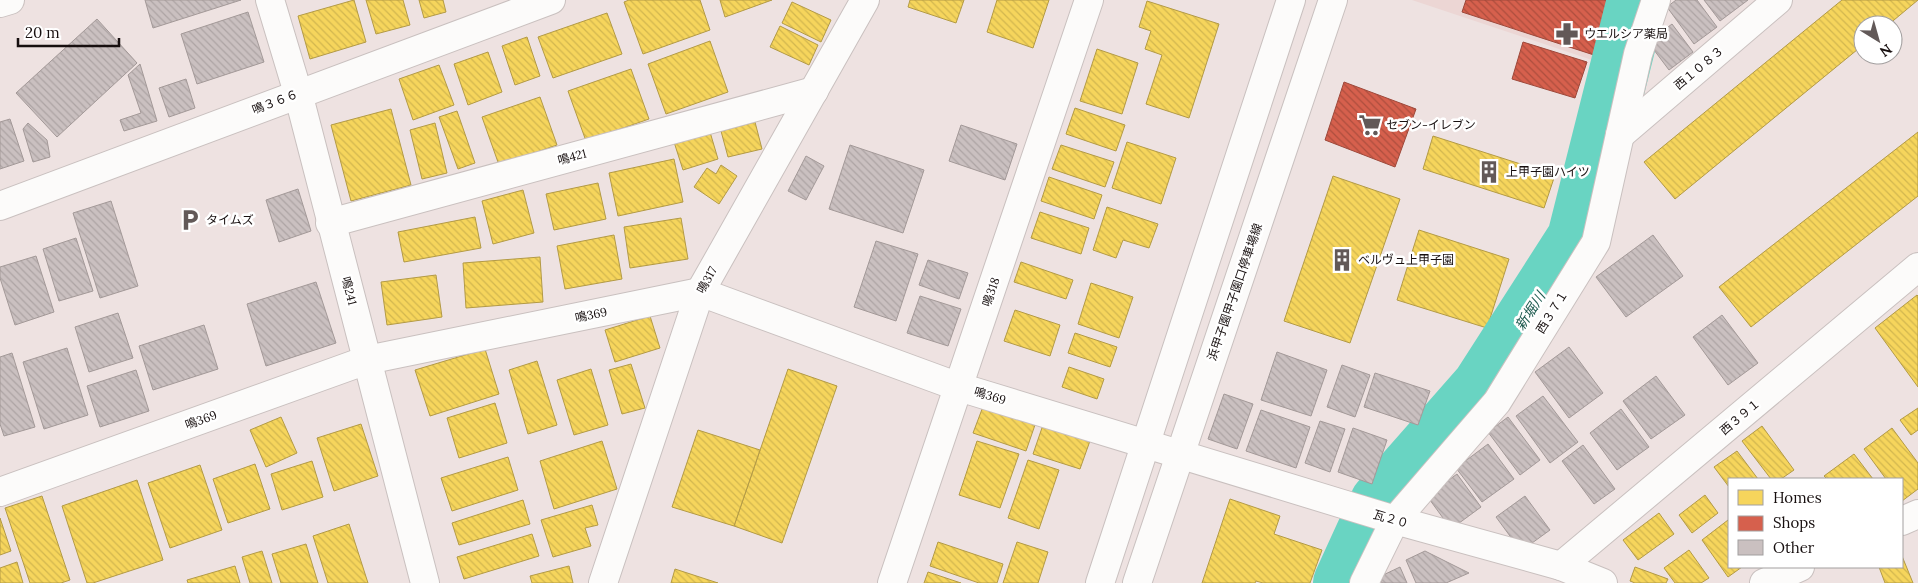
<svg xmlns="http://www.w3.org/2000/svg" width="1918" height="583" viewBox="0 0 1918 583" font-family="Lora,'Noto Sans JP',serif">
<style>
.built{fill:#ecd6d4}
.homes{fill:url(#homes-back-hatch);stroke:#b39a45}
.shops{fill:url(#shops-back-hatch);stroke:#9d483a}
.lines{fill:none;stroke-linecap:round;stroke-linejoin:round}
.river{stroke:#69d4c2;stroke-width:60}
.building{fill:url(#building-back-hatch);stroke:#a39998}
.minor-casing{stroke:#c9c0bf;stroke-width:30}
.major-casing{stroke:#c9c0bf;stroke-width:30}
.minor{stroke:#fcfbfa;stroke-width:28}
.major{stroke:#fcfbfa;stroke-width:28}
.labels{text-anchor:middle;stroke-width:5;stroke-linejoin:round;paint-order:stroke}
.poi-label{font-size:12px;fill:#170f0f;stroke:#fff;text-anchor:start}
.street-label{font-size:12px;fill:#170f0f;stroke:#fff}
.water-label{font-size:14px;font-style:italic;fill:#1f5b50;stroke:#fff}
</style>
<defs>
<pattern id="homes-back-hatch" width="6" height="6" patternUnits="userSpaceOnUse" patternTransform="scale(1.25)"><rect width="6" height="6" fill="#f6d55c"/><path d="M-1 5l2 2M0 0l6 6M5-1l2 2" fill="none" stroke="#d2b64f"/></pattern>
<pattern id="shops-back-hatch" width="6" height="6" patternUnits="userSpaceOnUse" patternTransform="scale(1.25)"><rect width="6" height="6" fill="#d6604d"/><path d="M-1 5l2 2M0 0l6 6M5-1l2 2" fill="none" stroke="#ad4e3e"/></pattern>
<pattern id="building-back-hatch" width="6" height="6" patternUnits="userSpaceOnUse" patternTransform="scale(1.25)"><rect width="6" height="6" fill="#cac0c0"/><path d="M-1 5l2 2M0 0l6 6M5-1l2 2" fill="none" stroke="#ada4a4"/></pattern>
</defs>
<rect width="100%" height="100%" fill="#eee2e1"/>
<path class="built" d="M1412,0H1619L1598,62Z"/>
<g class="homes">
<path d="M354,0L366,42L310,59L298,16Z"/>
<path d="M366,0H403L410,25L376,34Z"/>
<path d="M419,0H443L446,12L424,18Z"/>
<path d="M629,0H700L710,30L643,54L624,2Z"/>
<path d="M720,0H772L725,17Z"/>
<path d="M910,0H964L956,23L908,7Z"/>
<path d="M997,0H1049L1033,48L987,32Z"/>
<path d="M1842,0H1918L1888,25H1863V45L1675,199L1644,162Z"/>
<path d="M1147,1L1219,24L1189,118L1146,104L1162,55L1145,49L1151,31L1139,27Z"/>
<path d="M792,2L831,20L821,42L782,23Z"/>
<path d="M607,13L622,54L553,78L538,37Z"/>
<path d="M780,26L818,45L809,65L770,47Z"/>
<path d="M527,37L540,76L515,85L502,46Z"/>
<path d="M710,41L728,92L666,114L648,64Z"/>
<path d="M1097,49L1138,63L1122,114L1080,101Z"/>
<path d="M488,52L502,92L468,105L454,64Z"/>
<path d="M439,65L454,105L413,120L399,79Z"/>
<path d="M631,69L649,119L586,141L568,91Z"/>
<path d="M540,97L557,145L499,165L482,117Z"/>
<path d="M1075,108L1125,125L1116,151L1066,134Z"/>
<path d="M391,109L411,185L351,201L331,125Z"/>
<path d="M457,111L475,163L458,169L439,117Z"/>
<path d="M755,122L762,149L728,157L721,131Z"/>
<path d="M435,123L447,173L422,179L410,130Z"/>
<path d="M710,132L718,159L683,170L674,142Z"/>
<path d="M1918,132V196L1751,327L1719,287Z"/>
<path d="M1433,136L1555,175L1544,208L1423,169Z"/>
<path d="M1127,142L1176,158L1161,204L1112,188Z"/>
<path d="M1061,145L1114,162L1105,187L1052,169Z"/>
<path d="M674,159L683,202L618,216L609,173Z"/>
<path d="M721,165L737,176L719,204L694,187L707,168L716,174Z"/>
<path d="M1333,176L1400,199L1350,343L1284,321Z"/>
<path d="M1049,177L1102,195L1094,219L1041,201Z"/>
<path d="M598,183L606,219L554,230L546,194Z"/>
<path d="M523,190L534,233L493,244L482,201Z"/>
<path d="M1107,207L1158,224L1149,248L1123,240L1116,258L1093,250Z"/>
<path d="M1040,212L1089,228L1081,254L1031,238Z"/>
<path d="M475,217L481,248L404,262L398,232Z"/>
<path d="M681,218L688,259L630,268L624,227Z"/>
<path d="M1419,230L1509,259L1487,328L1397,300Z"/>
<path d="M614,235L622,279L565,289L557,246Z"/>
<path d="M540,257L543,302L466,308L463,263Z"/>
<path d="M1021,262L1073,280L1066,299L1014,282Z"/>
<path d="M436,275L442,317L387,325L381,282Z"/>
<path d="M1091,283L1133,297L1119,338L1078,324Z"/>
<path d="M1917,295L1918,296V387L1875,328Z"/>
<path d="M1015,310L1060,325L1050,356L1004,341Z"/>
<path d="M650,316L660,348L615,362L605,330Z"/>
<path d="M1075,333L1117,347L1110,367L1068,353Z"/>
<path d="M485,349L499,394L430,416L415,370Z"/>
<path d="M537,361L557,425L528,434L509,370Z"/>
<path d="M631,364L645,408L622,414L609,370Z"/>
<path d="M1069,367L1104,379L1097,399L1062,387Z"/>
<path d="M591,369L608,425L574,435L557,380Z"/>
<path d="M788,369L837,386L782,543L734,526Z"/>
<path d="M495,403L507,443L459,458L447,418Z"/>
<path d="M984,404L1036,422L1026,451L973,433Z"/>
<path d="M1918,408V430L1911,435L1900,420Z"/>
<path d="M281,417L297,453L266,467L250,430Z"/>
<path d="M1044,422L1091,438L1080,469L1033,454Z"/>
<path d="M361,424L378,476L334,491L317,438Z"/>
<path d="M1762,426L1794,470L1781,479H1771L1742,441Z"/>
<path d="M1892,428L1918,463V489L1902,501V479H1886L1864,449Z"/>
<path d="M698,430L760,450L734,526L672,507Z"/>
<path d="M602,441L617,489L554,509L540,461Z"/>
<path d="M977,441L1019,454L1000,508L959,495Z"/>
<path d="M1737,451L1758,479H1729V487L1714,467Z"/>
<path d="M1854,454L1873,479H1827L1824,476Z"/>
<path d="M508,457L518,490L452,511L441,478Z"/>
<path d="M1028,460L1059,470L1039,529L1008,518Z"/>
<path d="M312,461L323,497L282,510L271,474Z"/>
<path d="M255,464L270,509L228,523L213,479Z"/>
<path d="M200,465L222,530L170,548L148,483Z"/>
<path d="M137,480L163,560L93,583H87L62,506Z"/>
<path d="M1705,495L1718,513L1692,533L1679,515Z"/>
<path d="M42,496L70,580L61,583H30L5,508Z"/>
<path d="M1230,499L1280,516L1274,534L1322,550L1310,583H1263L1256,581L1255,583H1202Z"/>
<path d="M523,500L530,524L459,545L452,523Z"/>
<path d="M592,505L598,525L585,528L591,546L553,557L541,520Z"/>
<path d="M1659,513L1674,534L1638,560L1623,540Z"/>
<path d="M0,518L11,551L0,555Z"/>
<path d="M1728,520L1729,522V567H1742L1728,577L1702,540Z"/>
<path d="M349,524L368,583H328L313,536Z"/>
<path d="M532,534L539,556L464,579L457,557Z"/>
<path d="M938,542L1003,564L997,583H979L930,566Z"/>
<path d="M1017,542L1048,552L1038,583H1003Z"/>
<path d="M306,544L318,583H281L272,554Z"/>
<path d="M1689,550L1709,578L1701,583H1675L1664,568Z"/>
<path d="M262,551L272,583H250L242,557Z"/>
<path d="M1902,556L1913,583H1885L1879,567H1902Z"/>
<path d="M17,562L23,583H0V568Z"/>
<path d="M235,566L240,583H188L187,580Z"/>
<path d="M569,566L573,583H532L530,576Z"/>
<path d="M1635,567L1668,579L1666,583H1635L1630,581Z"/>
<path d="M675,569L718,583H671Z"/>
<path d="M928,572L961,583H924Z"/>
</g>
<g class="shops">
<path d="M1466,0H1615L1597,56L1462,12Z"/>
<path d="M1523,42L1587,62L1575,98L1512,79Z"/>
<path d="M1344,82L1416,109L1395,167L1325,140Z"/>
</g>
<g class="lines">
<path class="river" d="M1343,583L1380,502L1482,386L1577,238L1637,0"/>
</g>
<g class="building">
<path d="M145,0H241L153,28Z"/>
<path d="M1676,0H1697L1717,27L1694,44L1667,7Z"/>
<path d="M1704,0H1748L1720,21Z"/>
<path d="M248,12L264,62L197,84L181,34Z"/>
<path d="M97,19L137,63L57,137L16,93Z"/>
<path d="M1672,24L1693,52L1669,70L1648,42Z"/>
<path d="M140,64L157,121L124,131L120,120L141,113L128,75Z"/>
<path d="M186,79L195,108L169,117L159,88Z"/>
<path d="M10,119L24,161L0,169V122Z"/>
<path d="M28,123L47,140L50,157L33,162L23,129Z"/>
<path d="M961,125L1017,144L1005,180L949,161Z"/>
<path d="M850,145L924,170L903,233L829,209Z"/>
<path d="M806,156L824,166L806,200L788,191Z"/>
<path d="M298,189L311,231L279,242L266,200Z"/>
<path d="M111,201L138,286L100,298L73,213Z"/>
<path d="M1653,235L1683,276L1626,317L1596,277Z"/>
<path d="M76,238L93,291L59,301L43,249Z"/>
<path d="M876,241L918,254L896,321L854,307Z"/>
<path d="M36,256L54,312L15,325L0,278V267Z"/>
<path d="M928,260L968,273L959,299L919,285Z"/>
<path d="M316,282L336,343L266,366L247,304Z"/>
<path d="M920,296L961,309L948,346L907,333Z"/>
<path d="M118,313L133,358L89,372L75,327Z"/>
<path d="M1722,315L1758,363L1728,385L1693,337Z"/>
<path d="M204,325L218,369L153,390L139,346Z"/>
<path d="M1569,347L1603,393L1569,418L1535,372Z"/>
<path d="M67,348L88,415L44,429L23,362Z"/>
<path d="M1277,352L1327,370L1311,416L1261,400Z"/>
<path d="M12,353L35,427L4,436L0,424V357Z"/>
<path d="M1342,365L1370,375L1355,417L1327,407Z"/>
<path d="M136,370L149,411L100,427L87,386Z"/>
<path d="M1375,373L1430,391L1418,425L1364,407Z"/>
<path d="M1656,376L1685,415L1651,439L1623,401Z"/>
<path d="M1224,394L1253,404L1237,449L1208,439Z"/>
<path d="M1543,396L1578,442L1550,463L1516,416Z"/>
<path d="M1621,409L1649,447L1617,470L1590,433Z"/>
<path d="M1261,410L1310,427L1296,468L1246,451Z"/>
<path d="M1508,417L1540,460L1520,475L1488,432Z"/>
<path d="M1320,421L1345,429L1330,472L1305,463Z"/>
<path d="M1353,428L1387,440L1372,484L1338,472Z"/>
<path d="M1488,444L1514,479L1482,502L1456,468Z"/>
<path d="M1583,445L1615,489L1594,504L1562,461Z"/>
<path d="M1457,474L1481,507L1451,529L1427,496Z"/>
<path d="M1525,496L1550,530L1521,551L1496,517Z"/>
<path d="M1425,551L1469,573L1446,583H1416L1406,560Z"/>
<path d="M1400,567L1407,583H1382L1379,577Z"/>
</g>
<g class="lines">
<defs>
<g id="minor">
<path d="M270,0L298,93L425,583"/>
<path d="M0,3L10,0"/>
<path d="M1620,135L1778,0"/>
<path d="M0,206L551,0"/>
<path d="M330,223L814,91"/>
<path d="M0,492L367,360L700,292L959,387L1395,520L1561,566L1603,583"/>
<path d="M1902,521L1918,514"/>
<path d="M1561,566L1918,267"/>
<path d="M603,583L700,292L865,0"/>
<path d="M892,583L1089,0"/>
<path d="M1364,583L1395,520L1497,402L1596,242L1638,54L1656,0"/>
<path d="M1764,583L1800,567"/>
</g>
<g id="major">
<path d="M1100,583L1291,0"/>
<path d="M1137,583L1333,0"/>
</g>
</defs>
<use href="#minor" class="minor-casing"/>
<use href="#major" class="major-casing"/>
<use href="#minor" class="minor"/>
<use href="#major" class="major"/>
</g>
<defs>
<symbol id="pharmacy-bare" viewBox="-9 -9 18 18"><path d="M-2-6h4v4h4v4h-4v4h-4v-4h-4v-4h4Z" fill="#625958" stroke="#fff" stroke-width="2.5" paint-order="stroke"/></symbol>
<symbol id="supermarket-bare" viewBox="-9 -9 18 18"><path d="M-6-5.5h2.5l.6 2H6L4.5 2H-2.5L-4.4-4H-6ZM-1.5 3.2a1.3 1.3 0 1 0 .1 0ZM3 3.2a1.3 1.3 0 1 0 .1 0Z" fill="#625958" stroke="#fff" stroke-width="2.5" paint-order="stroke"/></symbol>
<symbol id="building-bare" viewBox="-9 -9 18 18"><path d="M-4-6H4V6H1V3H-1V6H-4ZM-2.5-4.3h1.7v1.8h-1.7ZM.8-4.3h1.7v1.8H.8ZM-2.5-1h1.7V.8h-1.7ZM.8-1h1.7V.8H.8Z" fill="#625958" stroke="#fff" stroke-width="2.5" paint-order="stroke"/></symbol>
<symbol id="parking-bare" viewBox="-9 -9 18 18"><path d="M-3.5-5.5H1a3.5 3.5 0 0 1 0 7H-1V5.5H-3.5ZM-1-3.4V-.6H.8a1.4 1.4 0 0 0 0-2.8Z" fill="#625958" stroke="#fff" stroke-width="2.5" paint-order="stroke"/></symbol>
</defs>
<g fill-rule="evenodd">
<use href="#pharmacy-bare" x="1551" y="18" width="32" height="32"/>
<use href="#supermarket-bare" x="1354" y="109" width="32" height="32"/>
<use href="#building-bare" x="1473" y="156" width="32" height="32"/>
<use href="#parking-bare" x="174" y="204" width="32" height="32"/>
<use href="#building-bare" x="1326" y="244" width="32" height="32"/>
</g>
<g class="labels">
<g class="poi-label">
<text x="1584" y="38">ウエルシア薬局</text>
<text x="1386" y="129">セブン-イレブン</text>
<text x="1506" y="176">上甲子園ハイツ</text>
<text x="206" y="224">タイムズ</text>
<text x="1358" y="264">ベルヴュ上甲子園</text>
</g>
<g class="street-label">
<text transform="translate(1699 68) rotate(-40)" y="4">西１０８３</text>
<text transform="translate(275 102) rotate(-21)" y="4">鳴３６６</text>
<text transform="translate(572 157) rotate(-15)" y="4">鳴421</text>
<text transform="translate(707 280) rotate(-62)" y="4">鳴317</text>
<text transform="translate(349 291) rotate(75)" y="4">鳴241</text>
<text transform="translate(991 292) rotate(-71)" y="4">鳴318</text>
<text transform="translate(1235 292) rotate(-71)" y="4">浜甲子園甲子園口停車場線</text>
<text transform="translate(1552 312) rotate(-58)" y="4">西３７１</text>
<text transform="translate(591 315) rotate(-12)" y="4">鳴369</text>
<text transform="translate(990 396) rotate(17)" y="4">鳴369</text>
<text transform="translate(1740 417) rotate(-40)" y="4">西３９１</text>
<text transform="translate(201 420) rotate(-20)" y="4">鳴369</text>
<text transform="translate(1391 519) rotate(16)" y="4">瓦２０</text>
</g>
<g class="water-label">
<text transform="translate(1530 311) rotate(-57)" y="5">新堀川</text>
</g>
</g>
<rect x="1728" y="478" width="175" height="90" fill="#ffffff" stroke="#a29f9f"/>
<rect x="1738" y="490" width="25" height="15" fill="#f6d55c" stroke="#a29f9f"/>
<text x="1773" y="503" font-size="15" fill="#170f0f">Homes</text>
<rect x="1738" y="516" width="25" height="15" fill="#d6604d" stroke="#a29f9f"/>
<text x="1773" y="528" font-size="15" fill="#170f0f">Shops</text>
<rect x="1738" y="540" width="25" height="15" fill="#cac0c0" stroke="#a29f9f"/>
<text x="1773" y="553" font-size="15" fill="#170f0f">Other</text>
<g transform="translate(1878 40) rotate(143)"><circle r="24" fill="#ffffff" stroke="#a29f9f"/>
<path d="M0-4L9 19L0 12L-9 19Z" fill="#625958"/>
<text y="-8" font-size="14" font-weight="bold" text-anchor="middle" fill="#170f0f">N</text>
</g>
<path d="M18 38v8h101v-8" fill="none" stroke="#170f0f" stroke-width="2.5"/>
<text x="25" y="38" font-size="15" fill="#170f0f" stroke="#ffffff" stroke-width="4" paint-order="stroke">20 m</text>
</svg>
